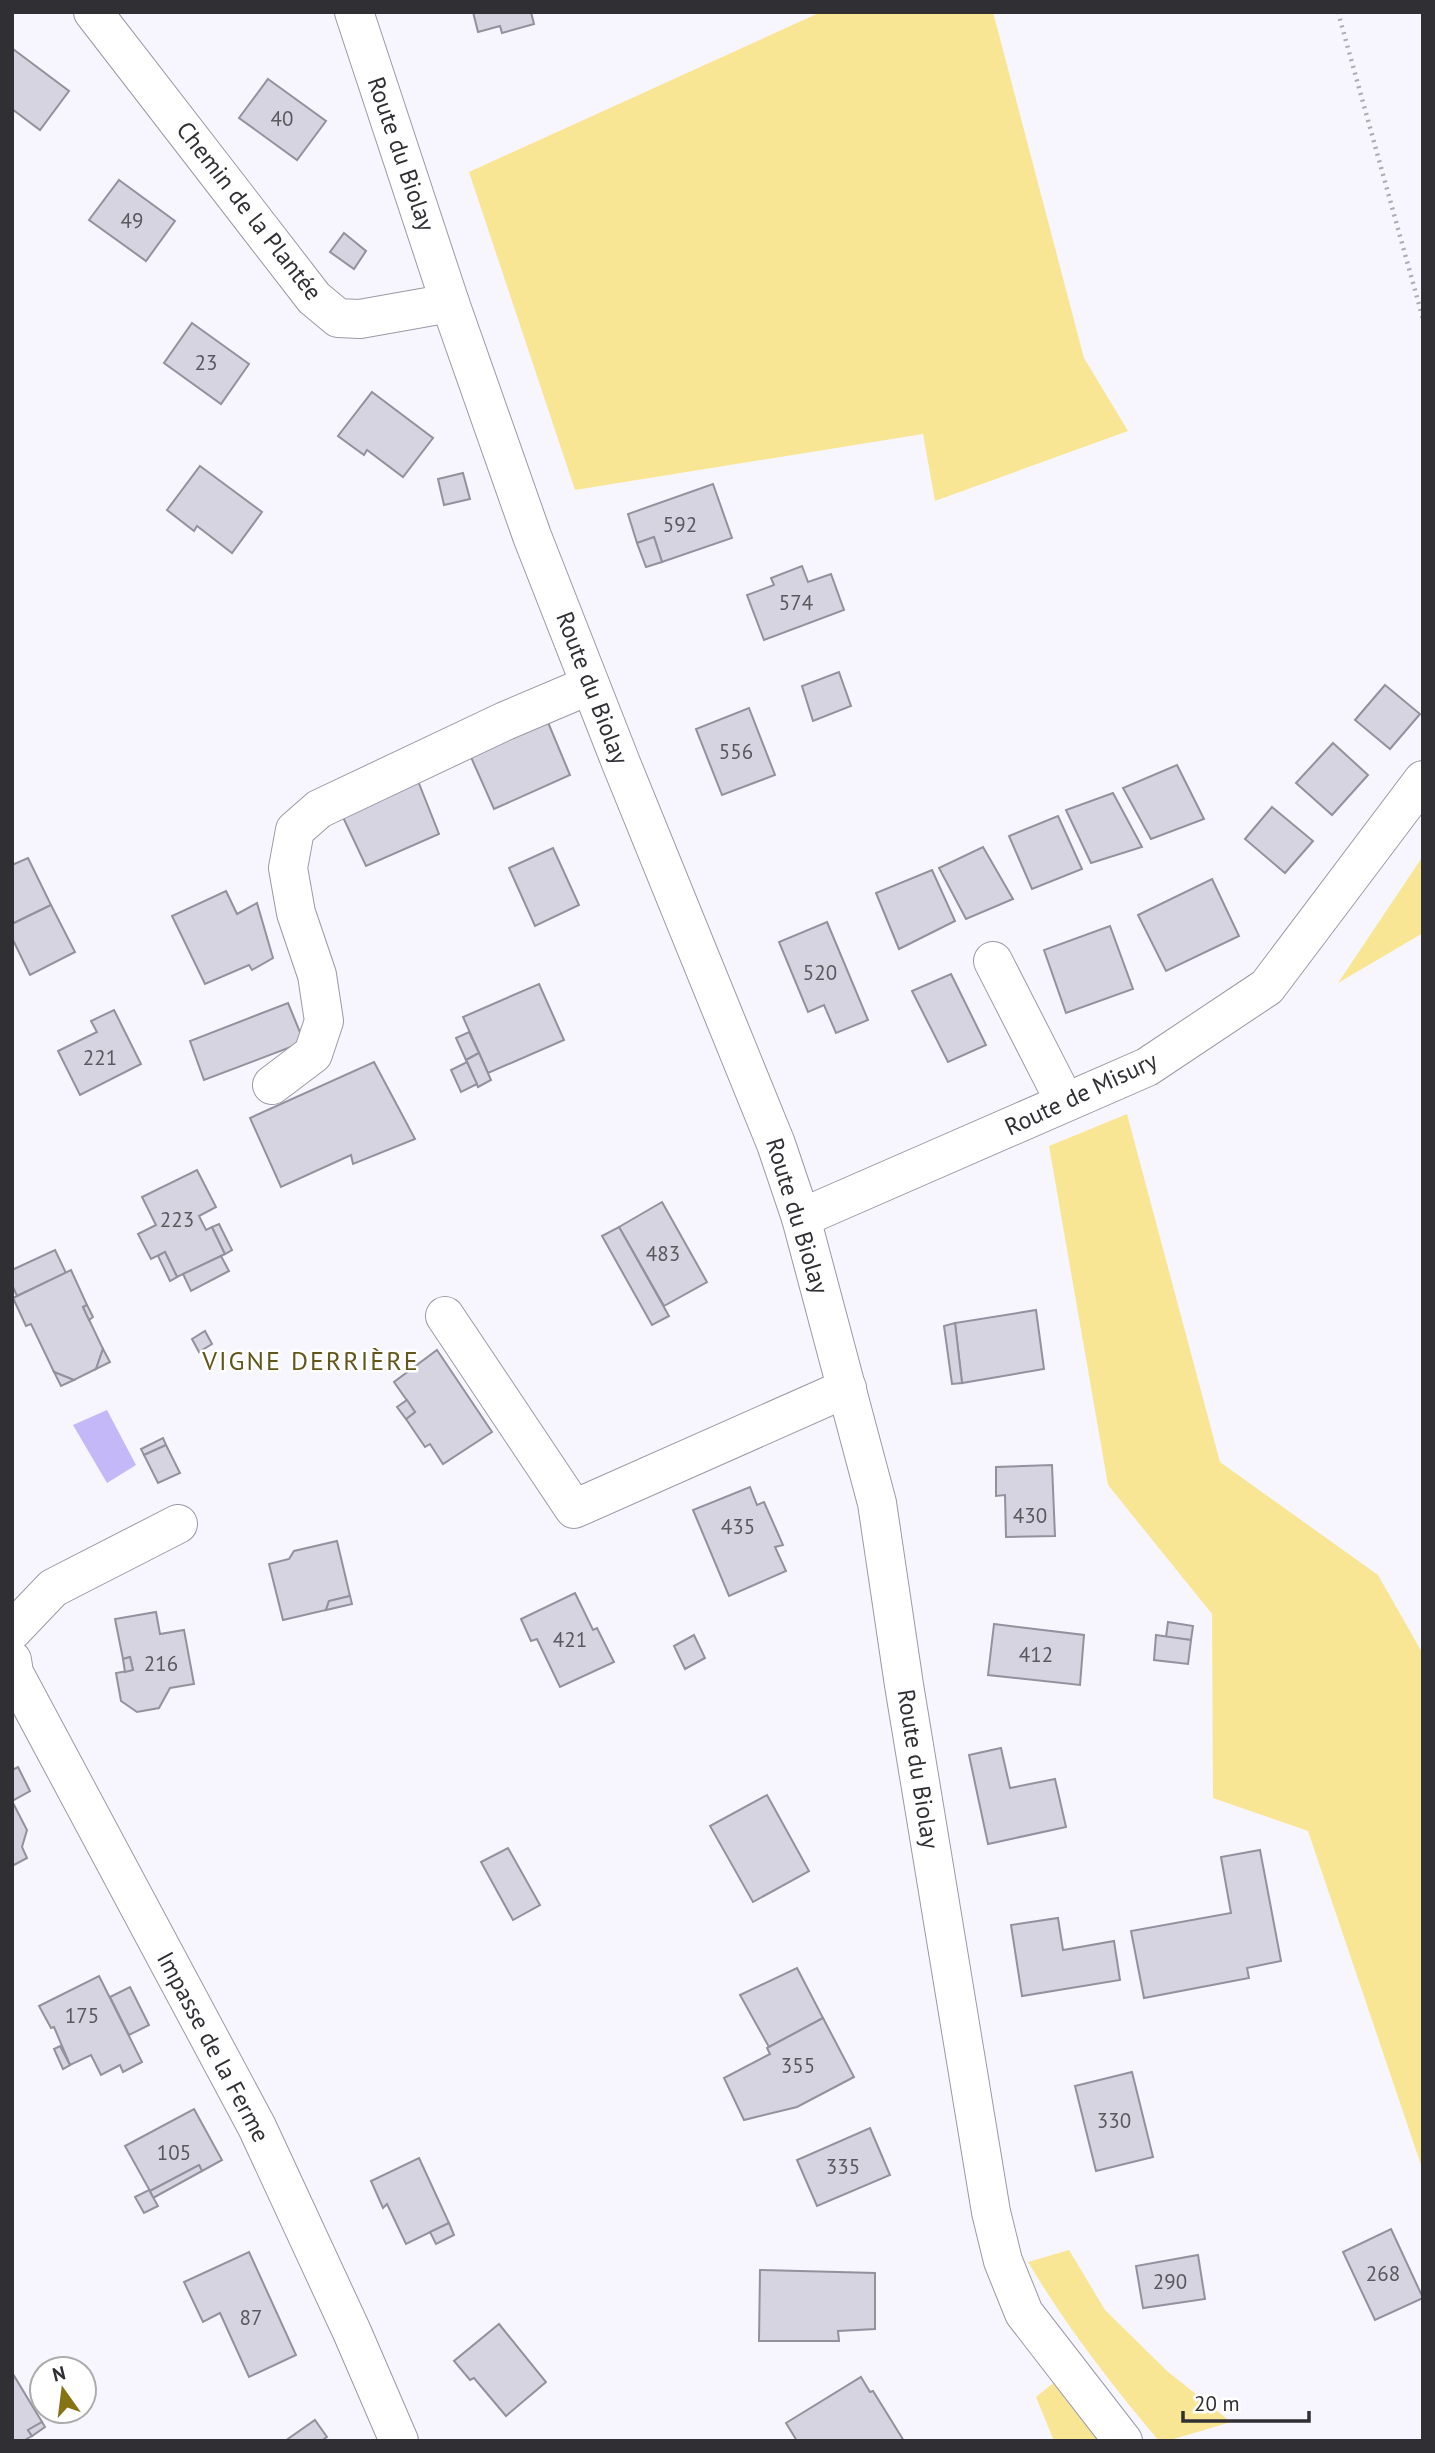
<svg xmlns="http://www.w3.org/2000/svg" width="1435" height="2453" viewBox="0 0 1435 2453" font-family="'PT Sans',sans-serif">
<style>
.green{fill:#f9e695}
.water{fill:#c4b8f9}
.building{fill:#d6d4e1;stroke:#93919d;stroke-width:2}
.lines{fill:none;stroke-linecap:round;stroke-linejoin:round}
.minor-casing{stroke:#9b99a5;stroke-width:40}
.path{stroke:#acacb3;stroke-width:4.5;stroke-dasharray:2 5;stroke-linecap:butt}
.minor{stroke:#fff;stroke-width:38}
.labels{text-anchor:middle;stroke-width:5;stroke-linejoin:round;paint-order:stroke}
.number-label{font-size:21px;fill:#59585f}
.street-label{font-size:24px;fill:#2f2f34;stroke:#fff}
.neighbourhood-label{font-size:26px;letter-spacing:2px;fill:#63561a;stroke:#fff}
</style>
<rect width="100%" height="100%" fill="#f7f6fe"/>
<g class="green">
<path d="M821,12H993L1084,358L1128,431L935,501L923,434L575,490L469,172Z"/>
<path d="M1423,856V933L1338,983Z"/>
<path d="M1127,1114L1220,1462L1378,1575L1423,1654V2164L1421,2165L1308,1831L1213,1798L1212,1614L1108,1485L1049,1146Z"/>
<path d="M1069,2250L1105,2310L1167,2371L1231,2422L1167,2441H1159C1111,2384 1066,2326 1028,2262Z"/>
<path d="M1057,2380L1101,2441H1054L1036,2397Z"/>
</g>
<path class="water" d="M107,1410L136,1465L107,1483L73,1425Z"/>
<g class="building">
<path d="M473,12H531L534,24L502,33L500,26L478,32Z"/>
<path d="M13,49L69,91L40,130L12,109Z"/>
<path d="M268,79L326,121L297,160L239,118Z"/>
<path d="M119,180L175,221L146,261L89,220Z"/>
<path d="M344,233L366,251L354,269L330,252Z"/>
<path d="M192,323L249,364L221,404L164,363Z"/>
<path d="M372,392L433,438L403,477L367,450L364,455L338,436Z"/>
<path d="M200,466L262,512L232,553L197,526L194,531L167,510Z"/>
<path d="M463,473L470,499L444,505L438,479Z"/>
<path d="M713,484L732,538L662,562L654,537L637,543L628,514Z"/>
<path d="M654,537L662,562L646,567L637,543Z"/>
<path d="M802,566L808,582L831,574L844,610L764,640L747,595L774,585L771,578Z"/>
<path d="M839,672L851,706L813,721L802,686Z"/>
<path d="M1385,685L1420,714L1390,749L1355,720Z"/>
<path d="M749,708L775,775L722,795L696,729Z"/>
<path d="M547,720L570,775L494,809L470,755Z"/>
<path d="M1333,743L1368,775L1332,815L1296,783Z"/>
<path d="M1177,765L1204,819L1151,839L1123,788Z"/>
<path d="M418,781L439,834L366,866L341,813Z"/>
<path d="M1113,793L1142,847L1091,863L1066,810Z"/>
<path d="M1272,807L1313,841L1285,873L1245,839Z"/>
<path d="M1058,816L1082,869L1032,889L1009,836Z"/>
<path d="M983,847L1013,899L966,919L939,868Z"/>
<path d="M553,848L579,905L535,926L509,868Z"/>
<path d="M28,858L51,905L12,924V865Z"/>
<path d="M932,870L955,921L899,949L876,893Z"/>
<path d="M1212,879L1239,936L1166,971L1138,915Z"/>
<path d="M226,891L237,914L257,903L273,958L252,970L249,965L205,984L172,916Z"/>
<path d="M51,905L75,952L30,975L12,938V924Z"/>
<path d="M827,922L868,1020L836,1033L824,1005L808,1012L779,942Z"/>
<path d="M1110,926L1133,989L1066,1013L1044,950Z"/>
<path d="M951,974L986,1045L948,1062L912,991Z"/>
<path d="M539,984L564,1040L488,1073L463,1017Z"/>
<path d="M288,1003L304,1042L204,1080L190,1041Z"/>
<path d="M114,1010L141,1064L80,1095L58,1051L97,1032L91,1021Z"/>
<path d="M469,1032L479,1053L466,1060L456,1038Z"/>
<path d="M479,1053L491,1080L478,1087L466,1060Z"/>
<path d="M374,1062L415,1139L353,1164L351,1155L281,1187L250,1118Z"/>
<path d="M467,1062L477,1084L461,1092L451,1070Z"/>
<path d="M197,1170L216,1207L199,1216L206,1230L212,1227L225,1254L177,1277L165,1252L151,1259L138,1234L156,1225L142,1197Z"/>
<path d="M662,1202L707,1282L664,1306L619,1227Z"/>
<path d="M219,1224L232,1250L225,1254L212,1227Z"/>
<path d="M619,1227L669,1316L652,1325L602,1236Z"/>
<path d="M55,1250L66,1273L17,1296L12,1285V1270Z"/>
<path d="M165,1252L177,1277L170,1281L158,1256Z"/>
<path d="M221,1256L229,1271L191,1291L183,1274Z"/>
<path d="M71,1270L87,1305L83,1307L103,1349L96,1369L74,1380L54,1372L31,1324L26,1326L13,1298Z"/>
<path d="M87,1305L93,1317L89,1320L83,1307Z"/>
<path d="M1036,1310L1044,1369L962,1383L955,1323Z"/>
<path d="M955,1323L962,1383L952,1384L944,1326Z"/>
<path d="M205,1331L212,1344L199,1352L192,1339Z"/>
<path d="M103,1349L110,1362L96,1369Z"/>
<path d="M437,1350L492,1432L443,1464L430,1444L425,1447L406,1419L415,1412L394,1382Z"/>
<path d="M54,1372L74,1380L61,1386Z"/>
<path d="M407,1400L415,1412L406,1419L397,1407Z"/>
<path d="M163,1438L166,1445L144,1455L141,1449Z"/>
<path d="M166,1445L180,1473L158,1483L144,1455Z"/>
<path d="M1052,1465L1055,1536L1006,1537L1005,1495L996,1496V1467Z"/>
<path d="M750,1487L757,1505L764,1502L783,1545L775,1547L786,1571L729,1596L693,1510Z"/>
<path d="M337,1541L350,1596L329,1601L326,1610L283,1620L269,1564L289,1559L294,1551Z"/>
<path d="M575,1593L593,1630L597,1628L614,1662L560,1687L537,1639L531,1641L521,1619Z"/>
<path d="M350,1596L352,1604L326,1610L329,1601Z"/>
<path d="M156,1612L160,1634L184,1630L194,1684L170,1688L159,1708L137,1712L121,1701L116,1673L133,1670L130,1657L123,1659L115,1619Z"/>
<path d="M1168,1622L1193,1626L1191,1640L1166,1637Z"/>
<path d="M994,1624L1084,1635L1080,1685L988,1675Z"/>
<path d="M694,1635L705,1658L685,1669L674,1646Z"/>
<path d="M1156,1635L1191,1640L1188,1664L1154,1660Z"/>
<path d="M130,1657L133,1670L125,1672L123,1659Z"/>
<path d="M1001,1748L1010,1788L1055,1779L1066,1827L988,1844L969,1755Z"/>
<path d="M18,1767L30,1791L12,1801V1770Z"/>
<path d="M767,1795L809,1871L753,1902L710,1826Z"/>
<path d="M12,1801L27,1830L22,1847L27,1858L12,1866Z"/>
<path d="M508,1848L540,1905L513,1920L481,1862Z"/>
<path d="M1260,1850L1281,1961L1247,1968L1249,1978L1144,1998L1131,1931L1231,1913L1221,1857Z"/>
<path d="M1058,1918L1063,1950L1114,1941L1120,1980L1022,1996L1011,1925Z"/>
<path d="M797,1968L823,2018L769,2047L740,1995Z"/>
<path d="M99,1976L142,2062L123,2072L120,2065L101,2075L91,2055L70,2065L54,2027L51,2028L39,2006Z"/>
<path d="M130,1987L149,2025L129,2035L110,1997Z"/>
<path d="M823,2018L854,2077L797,2107L744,2120L724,2078L770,2054L767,2048Z"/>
<path d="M60,2046L70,2065L63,2069L54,2049Z"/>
<path d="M1132,2072L1153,2157L1096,2171L1075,2086Z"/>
<path d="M194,2109L222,2160L202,2171L199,2165L150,2191L125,2146Z"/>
<path d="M870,2128L890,2175L817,2206L797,2160Z"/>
<path d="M419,2158L449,2223L406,2244L387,2204L383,2208L371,2181Z"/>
<path d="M199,2165L202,2171L153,2198L150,2191Z"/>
<path d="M149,2190L158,2206L144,2213L135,2197Z"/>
<path d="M449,2223L454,2235L436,2244L430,2232Z"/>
<path d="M1391,2229L1423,2298L1375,2320L1343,2252Z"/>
<path d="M249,2252L296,2355L249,2377L220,2313L203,2322L184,2282Z"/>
<path d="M1198,2255L1205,2299L1143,2308L1136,2266Z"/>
<path d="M760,2270L875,2273V2329L838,2331L839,2341H759Z"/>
<path d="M499,2324L546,2382L506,2416L474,2378L470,2380L454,2361Z"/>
<path d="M13,2374L42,2422L28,2430L32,2436L23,2441H12Z"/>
<path d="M861,2377L870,2392L873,2391L904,2441H797L786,2423Z"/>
<path d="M315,2420L327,2437L321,2441H285Z"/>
<path d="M42,2422L45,2427L32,2436L28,2430Z"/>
</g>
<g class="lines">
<defs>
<g id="minor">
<path d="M93,12L314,298L338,318L360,319L450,303"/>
<path d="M354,12L450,303L532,536L621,763L776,1144L801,1218L877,1503L904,1685L991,2212L1003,2261L1024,2313L1123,2441"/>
<path d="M993,961L1065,1102"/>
<path d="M272,1085L313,1054L324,1021L317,975L296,913L288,868L295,830L319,809L505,721L590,685"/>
<path d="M801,1218L1147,1067L1267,987L1423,780"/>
<path d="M445,1316L574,1509L847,1388"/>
<path d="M12,1631L53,1588L178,1524"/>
<path d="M12,1660L14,1673L257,2127L352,2332L399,2441"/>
</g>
</defs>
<use href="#minor" class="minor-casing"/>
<path class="path" d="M1338,12L1423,319"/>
<use href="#minor" class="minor"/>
</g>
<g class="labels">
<g class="number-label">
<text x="282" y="126">40</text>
<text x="132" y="228">49</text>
<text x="206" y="370">23</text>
<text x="680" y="532">592</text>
<text x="796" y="610">574</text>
<text x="736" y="759">556</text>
<text x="820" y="980">520</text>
<text x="100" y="1065">221</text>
<text x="177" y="1227">223</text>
<text x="663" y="1261">483</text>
<text x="1030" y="1523">430</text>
<text x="738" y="1534">435</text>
<text x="570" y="1647">421</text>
<text x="1036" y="1662">412</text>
<text x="161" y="1671">216</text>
<text x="82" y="2023">175</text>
<text x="798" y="2073">355</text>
<text x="1114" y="2128">330</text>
<text x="174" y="2160">105</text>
<text x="843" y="2174">335</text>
<text x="1383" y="2281">268</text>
<text x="1170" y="2289">290</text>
<text x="251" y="2325">87</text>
</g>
<g class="street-label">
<text transform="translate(401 154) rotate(71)" y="8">Route du Biolay</text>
<text transform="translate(249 211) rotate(52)" y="8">Chemin de la Plantée</text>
<text transform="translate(592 688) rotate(69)" y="8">Route du Biolay</text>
<text transform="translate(1081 1094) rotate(-25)" y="8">Route de Misury</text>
<text transform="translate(797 1216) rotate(73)" y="8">Route du Biolay</text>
<text transform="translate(918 1769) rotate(81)" y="8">Route du Biolay</text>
<text transform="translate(213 2047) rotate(62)" y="8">Impasse de la Ferme</text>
</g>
<g class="neighbourhood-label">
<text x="311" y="1370">VIGNE DERRIÈRE</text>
</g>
</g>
<rect width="1435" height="2453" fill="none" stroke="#2f2f34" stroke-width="28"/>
<g transform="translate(63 2390) rotate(346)"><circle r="33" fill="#ffffff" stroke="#acacae" stroke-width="2"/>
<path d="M0-5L12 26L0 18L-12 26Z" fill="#857314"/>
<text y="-10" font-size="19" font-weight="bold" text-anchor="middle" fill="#2f2f34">N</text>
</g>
<path d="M1183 2411v10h126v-10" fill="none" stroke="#2f2f34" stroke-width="3.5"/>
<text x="1194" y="2411" font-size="21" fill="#2f2f34" stroke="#ffffff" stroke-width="5" paint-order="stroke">20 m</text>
</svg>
